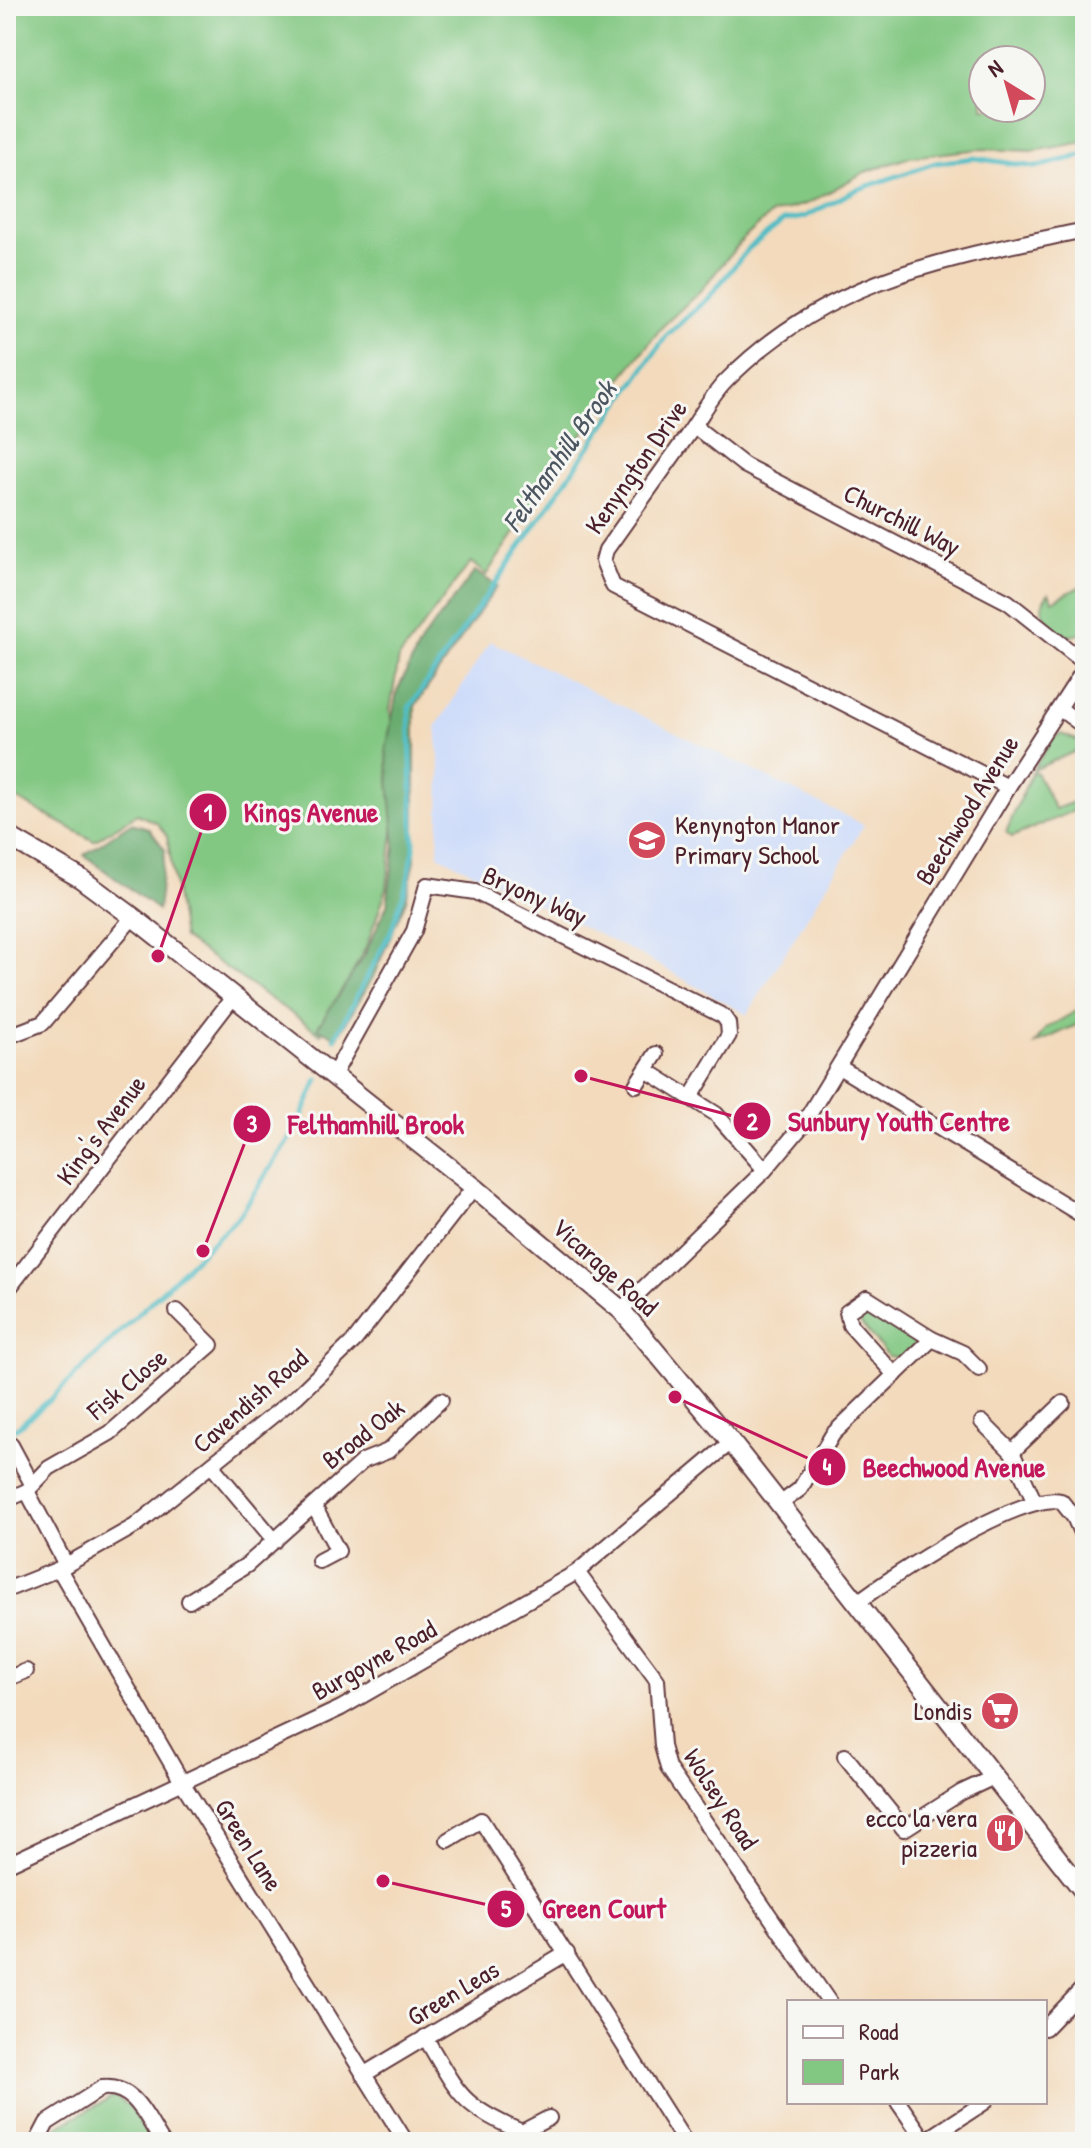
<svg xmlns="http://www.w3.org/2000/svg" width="1091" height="2148" viewBox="0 0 1091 2148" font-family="'Patrick Hand',sans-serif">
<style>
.built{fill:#cddbfa}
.green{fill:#82c782;stroke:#667356;stroke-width:2;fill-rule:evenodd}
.forest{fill:#69ac70;stroke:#5a664e;stroke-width:2}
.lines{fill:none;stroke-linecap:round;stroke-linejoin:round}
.stream{stroke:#4dbcc4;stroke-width:5}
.minor-casing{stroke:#633b41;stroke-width:18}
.tertiary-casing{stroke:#633b41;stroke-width:22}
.minor{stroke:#fff;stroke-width:14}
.tertiary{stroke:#fff;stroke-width:18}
.labels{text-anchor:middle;stroke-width:6;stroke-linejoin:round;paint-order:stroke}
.street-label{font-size:26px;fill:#4a1f2b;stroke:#f6f6f2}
.poi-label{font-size:26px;fill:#4a1f2b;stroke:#f6f6f2;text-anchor:end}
.water-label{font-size:28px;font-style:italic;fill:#4b5661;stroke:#f6f6f2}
.leader{fill:none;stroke:#c2185b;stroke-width:3}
.callout-dot{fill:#c2185b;stroke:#f6f6f2;stroke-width:3}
.mark-label{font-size:24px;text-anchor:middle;font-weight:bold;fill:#fff}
.callout-label{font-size:28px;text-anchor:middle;font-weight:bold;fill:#c2185b;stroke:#f6f6f2;stroke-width:6;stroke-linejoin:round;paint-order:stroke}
</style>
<rect width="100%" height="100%" fill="#f6f6f2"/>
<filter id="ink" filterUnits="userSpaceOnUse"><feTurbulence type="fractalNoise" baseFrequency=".0125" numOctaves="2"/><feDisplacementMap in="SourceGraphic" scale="16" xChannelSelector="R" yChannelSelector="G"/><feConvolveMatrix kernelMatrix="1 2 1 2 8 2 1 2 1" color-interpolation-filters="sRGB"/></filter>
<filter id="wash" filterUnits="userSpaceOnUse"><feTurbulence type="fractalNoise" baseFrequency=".006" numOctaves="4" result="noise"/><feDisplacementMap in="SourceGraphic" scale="32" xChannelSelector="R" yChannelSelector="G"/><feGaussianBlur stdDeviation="1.8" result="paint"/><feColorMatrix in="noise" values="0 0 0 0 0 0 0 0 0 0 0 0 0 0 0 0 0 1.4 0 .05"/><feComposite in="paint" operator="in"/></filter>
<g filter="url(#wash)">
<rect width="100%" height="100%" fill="#f3dabc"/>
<path class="built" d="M490,641L864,825L747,1015L646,958L438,855L440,771L436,727Z"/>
<g class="green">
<path d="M6,6H1085V142L1033,151L980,149L910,157L865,172L809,203L771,214L743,239L702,289L662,327L619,381L486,575L471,562L399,658L390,710L398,783L387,888L366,947L321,1034L183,938L167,836L157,823L137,814L94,841L6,793ZM983,60H1031V108H983Z"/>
<path d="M1085,584V633L1066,637C1050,626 1032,612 1049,593L1053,601Z"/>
<path d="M1061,734L1085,743V747L1033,770L1053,738Z"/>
<path d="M1036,772L1055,809L1085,798V806L1012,837L1006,832L1031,774Z"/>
<path d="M1085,1006V1021L1035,1044L1045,1029Z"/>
<path d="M866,1307L914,1334L915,1346L904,1358L888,1356L860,1323L858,1313Z"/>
<path d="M114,2096L129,2106L152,2142H51L58,2126Z"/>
</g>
<g class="forest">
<path d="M475,571L497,586L415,706V860L406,900L373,977L337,1038L317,1028L364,956L387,905L395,846L386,750L397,691L422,640Z"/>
<path d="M131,823L149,828L165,850L158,910L84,855Z"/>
</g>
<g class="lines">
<g class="stream">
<path d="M335,1038L391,931L407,884L414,849L409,708L666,336L709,297L749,248L783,221L804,217L856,190L935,163L974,158L1035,167L1085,155"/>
<path d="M6,1432L18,1427L53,1397L240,1215L298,1125L318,1079"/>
</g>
</g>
</g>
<g filter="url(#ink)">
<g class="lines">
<defs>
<g id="minor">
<path d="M694,426L744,465L1008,602L1085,663"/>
<path d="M1060,709L1085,727"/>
<path d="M1008,787L613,586L603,561L606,550C633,512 660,474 687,436C700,418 711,396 726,381C829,276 949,259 1085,230"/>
<path d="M6,1037L43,1023L133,917"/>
<path d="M839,1067L1085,1217"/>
<path d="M646,1070L716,1114L765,1170"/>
<path d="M334,1074L414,931L427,885L475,892L723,1016L728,1023L729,1035L691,1097"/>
<path d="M636,1085L656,1054"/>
<path d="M6,1292L234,996"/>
<path d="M621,1310L765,1170L802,1126L1008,787L1085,668"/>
<path d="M895,1375L850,1325L847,1312L867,1298L932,1339L963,1353L979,1369"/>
<path d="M982,1422L1012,1452L1035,1503"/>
<path d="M11,1445L32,1484"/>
<path d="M1012,1452L1063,1403"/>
<path d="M212,1466L275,1541"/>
<path d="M27,1491L66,1565"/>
<path d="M6,1500L27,1491L49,1468L110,1433L211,1345L177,1311"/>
<path d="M780,1504L800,1489L833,1434L932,1339"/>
<path d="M314,1506L338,1551L319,1561"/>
<path d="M59,1569L182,1782L406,2142"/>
<path d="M577,1572L657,1680L662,1746L668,1768L829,2002"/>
<path d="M6,1590L59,1569L135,1526L297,1396L355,1340L474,1187"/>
<path d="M189,1601L247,1565L363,1461L388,1451L441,1400"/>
<path d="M858,1602C893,1575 1020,1492 1061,1501L1074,1517L1085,1542"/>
<path d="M6,1679L26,1671"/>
<path d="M845,1756L904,1829L962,1792L994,1777"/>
<path d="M448,1840L481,1820L685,2142"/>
<path d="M6,1865L341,1708L577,1572L731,1442"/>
<path d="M1045,2028L1085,1986"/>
<path d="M425,2037C459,2094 459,2105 522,2132L549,2118"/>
<path d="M363,2075L567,1953"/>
<path d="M898,2102L926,2142"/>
<path d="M925,2141L985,2102"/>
<path d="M37,2142L47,2123L102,2088C135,2084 147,2119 162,2142"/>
</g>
<path id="tertiary" d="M6,835L80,878L133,917L474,1187L621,1310L731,1442L1085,1893"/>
</defs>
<use href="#minor" class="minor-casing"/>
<use href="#tertiary" class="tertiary-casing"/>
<use href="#minor" class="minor"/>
<use href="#tertiary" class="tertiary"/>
</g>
</g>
<defs>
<symbol id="school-disc" viewBox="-11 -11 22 22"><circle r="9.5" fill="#d1495b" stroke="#f6f6f2"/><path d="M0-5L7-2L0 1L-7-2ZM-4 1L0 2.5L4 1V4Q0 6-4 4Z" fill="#fff"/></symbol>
<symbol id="supermarket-disc" viewBox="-11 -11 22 22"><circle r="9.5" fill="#d1495b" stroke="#f6f6f2"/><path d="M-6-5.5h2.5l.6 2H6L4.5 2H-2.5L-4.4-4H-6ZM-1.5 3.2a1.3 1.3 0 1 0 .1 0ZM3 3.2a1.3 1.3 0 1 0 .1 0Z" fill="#fff"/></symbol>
<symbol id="restaurant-disc" viewBox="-11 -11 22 22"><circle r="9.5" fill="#d1495b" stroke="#f6f6f2"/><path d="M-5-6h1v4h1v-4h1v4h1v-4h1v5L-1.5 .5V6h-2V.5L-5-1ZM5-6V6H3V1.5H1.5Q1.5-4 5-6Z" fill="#fff"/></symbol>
</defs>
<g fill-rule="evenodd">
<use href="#school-disc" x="625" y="818" width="44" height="44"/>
<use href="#supermarket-disc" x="978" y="1689" width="44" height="44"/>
<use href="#restaurant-disc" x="983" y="1811" width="44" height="44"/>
</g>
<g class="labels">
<g class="street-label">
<text transform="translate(636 467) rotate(-55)" y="9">Kenyngton Drive</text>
<text transform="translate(902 520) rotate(27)" y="9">Churchill Way</text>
<text transform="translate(967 810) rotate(-58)" y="9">Beechwood Avenue</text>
<text transform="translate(535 896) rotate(24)" y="9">Bryony Way</text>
<text transform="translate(101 1130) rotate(-53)" y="9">King's Avenue</text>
<text transform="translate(605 1267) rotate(42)" y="9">Vicarage Road</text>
<text transform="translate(127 1384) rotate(-40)" y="9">Fisk Close</text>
<text transform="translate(250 1401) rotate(-41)" y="9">Cavendish Road</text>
<text transform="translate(363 1434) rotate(-38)" y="9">Broad Oak</text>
<text transform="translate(374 1660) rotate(-29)" y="9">Burgoyne Road</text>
<text transform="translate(721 1799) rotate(57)" y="9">Wolsey Road</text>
<text transform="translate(249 1845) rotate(58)" y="9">Green Lane</text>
<text transform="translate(453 1993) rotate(-31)" y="9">Green Leas</text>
</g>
<g class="poi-label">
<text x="675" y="834" text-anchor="start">Kenyngton Manor<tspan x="675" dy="30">Primary School</tspan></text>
<text x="972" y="1720">Londis</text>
<text x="977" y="1827">ecco la vera<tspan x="977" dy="30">pizzeria</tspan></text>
</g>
<g class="water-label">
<text transform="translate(559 456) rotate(-55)" y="10">Felthamhill Brook</text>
</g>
</g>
<path class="leader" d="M158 956L208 812M581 1076L752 1121M203 1251L252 1124M675 1397L827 1467M383 1881L506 1909"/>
<g class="callout-dot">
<circle cx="158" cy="956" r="8"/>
<circle cx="581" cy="1076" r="8"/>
<circle cx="203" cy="1251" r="8"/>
<circle cx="675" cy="1397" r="8"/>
<circle cx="383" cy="1881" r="8"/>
<circle cx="208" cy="812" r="20"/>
<circle cx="752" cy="1121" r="20"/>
<circle cx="252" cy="1124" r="20"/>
<circle cx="827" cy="1467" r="20"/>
<circle cx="506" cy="1909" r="20"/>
</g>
<g class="mark-label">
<text x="208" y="821">1</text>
<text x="752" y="1130">2</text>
<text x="252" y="1132">3</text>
<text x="827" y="1475">4</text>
<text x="506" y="1917">5</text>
</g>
<g class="callout-label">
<text x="311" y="822">Kings Avenue</text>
<text x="899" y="1131">Sunbury Youth Centre</text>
<text x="376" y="1134">Felthamhill Brook</text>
<text x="954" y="1477">Beechwood Avenue</text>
<text x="604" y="1918">Green Court</text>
</g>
<rect width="1091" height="2148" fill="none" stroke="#f6f6f2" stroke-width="32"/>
<rect x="787" y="2000" width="260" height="104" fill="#f6f6f2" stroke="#b1a0a2" stroke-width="2"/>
<rect x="803" y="2026" width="40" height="12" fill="#ffffff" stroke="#b1a0a2" stroke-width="2"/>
<text x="859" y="2040" font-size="24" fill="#4a1f2b">Road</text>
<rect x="803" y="2060" width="40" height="24" fill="#82c782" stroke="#b1a0a2" stroke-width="2"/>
<text x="859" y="2080" font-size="24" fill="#4a1f2b">Park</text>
<g transform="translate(1007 84) rotate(323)"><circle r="38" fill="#f6f6f2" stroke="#b1a0a2" stroke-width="2"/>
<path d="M0-6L14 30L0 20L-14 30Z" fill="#d1495b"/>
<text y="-12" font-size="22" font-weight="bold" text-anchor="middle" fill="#4a1f2b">N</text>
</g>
</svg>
